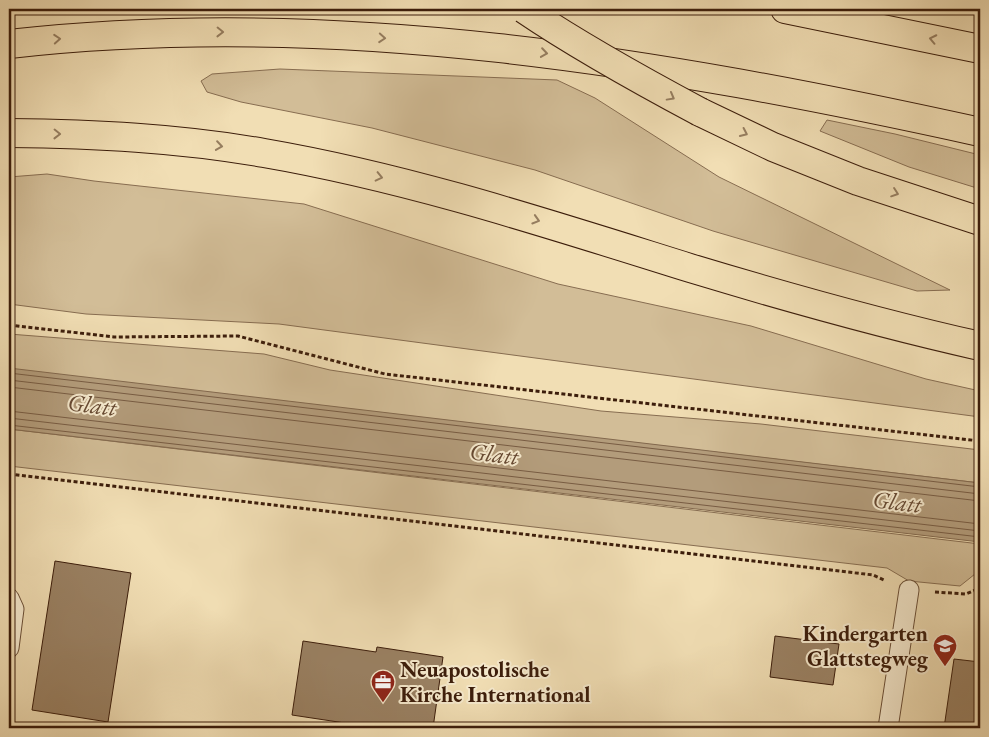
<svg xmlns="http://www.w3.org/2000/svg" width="989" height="737" viewBox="0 0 989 737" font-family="'EB Garamond',serif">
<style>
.green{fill:#d2bd97;stroke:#876d51}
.water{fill:#b39c7b;stroke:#83694e}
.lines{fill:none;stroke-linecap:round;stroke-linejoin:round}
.shore{stroke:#785c43;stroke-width:1}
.building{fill:#9a8163;stroke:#3c1d0b}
.lane-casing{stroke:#694d35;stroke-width:21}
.highway-casing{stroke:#3c1d0b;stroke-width:30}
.path{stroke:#3c1d0b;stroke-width:3;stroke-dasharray:4 2.5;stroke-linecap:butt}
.lane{stroke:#f6eace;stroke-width:19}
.highway{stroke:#f1deb4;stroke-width:28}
.highway-bridge-casing{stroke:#3c1d0b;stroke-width:30;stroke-linecap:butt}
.highway-bridge{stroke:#f1deb4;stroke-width:28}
.oneway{stroke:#967e60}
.labels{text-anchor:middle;stroke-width:4;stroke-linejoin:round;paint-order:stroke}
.poi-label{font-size:22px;font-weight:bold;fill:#3c1d0b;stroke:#f6eace;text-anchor:end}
.water-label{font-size:24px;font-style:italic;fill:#664932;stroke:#f6eace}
</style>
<rect width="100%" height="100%" fill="#f1deb4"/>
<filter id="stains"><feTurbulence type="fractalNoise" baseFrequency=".004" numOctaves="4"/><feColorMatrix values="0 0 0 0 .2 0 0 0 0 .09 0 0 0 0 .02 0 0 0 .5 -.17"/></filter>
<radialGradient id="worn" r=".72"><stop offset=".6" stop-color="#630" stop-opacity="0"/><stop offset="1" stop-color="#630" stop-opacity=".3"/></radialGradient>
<g class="green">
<path d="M280,69L557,80L595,98L719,177L950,290L917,291L713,231L535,170L372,128L241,102L207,92L201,81L212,74Z"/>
<path d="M827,120L895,134L980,155V189L909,167L820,131Z"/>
<path d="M47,174L94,181L304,204L558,284L751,326L926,379L980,391V417L279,324L86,314L9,304V177Z"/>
<path d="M9,334L264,354L330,370L601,411L761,424L980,450V483L9,370Z"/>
<path d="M9,429L980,544V570L960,586L909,581L887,568L9,466Z"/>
</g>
<path class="water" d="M9,368L980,483V542L9,429Z"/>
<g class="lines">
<g class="shore">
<path d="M9,373L980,487"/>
<path d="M9,380L980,494"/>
<path d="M9,387L980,501"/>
<path d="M9,411L980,524"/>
<path d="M9,418L980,531"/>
<path d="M9,425L980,537"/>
</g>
</g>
<g class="building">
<path d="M55,561L131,573L108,722L32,710Z"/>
<path d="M775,636L839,644L833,685L770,677Z"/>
<path d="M303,641L376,652L377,647L443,657L433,728H378L292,715Z"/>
<path d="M954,659L980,662V728H944Z"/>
</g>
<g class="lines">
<defs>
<g id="lane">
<path d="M9,598L14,609L9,648"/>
<path d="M888,728L909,590"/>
</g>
<g id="highway">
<path d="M785,9L980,49"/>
<path d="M9,44C335,7 662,62 980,132"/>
<path d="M700,112L773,147L858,181L980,221"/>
<path d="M9,133C94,134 179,138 264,153C409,178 549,224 690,268C786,297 882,324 980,346"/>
</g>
</defs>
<use href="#lane" class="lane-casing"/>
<use href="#highway" class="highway-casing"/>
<g class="path">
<path d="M9,325L114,337L238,336L385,374L980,441"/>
<path d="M9,474L873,575L884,580"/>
<path d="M935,592L966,594L980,588"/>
</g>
<use href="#lane" class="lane"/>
<use href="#highway" class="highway"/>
<defs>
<path id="highway-bridge" d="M524,9C580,47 640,80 700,112"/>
</defs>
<use href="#highway-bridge" class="highway-bridge-casing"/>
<use href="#highway-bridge" class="highway-bridge"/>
</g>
<defs><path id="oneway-chevron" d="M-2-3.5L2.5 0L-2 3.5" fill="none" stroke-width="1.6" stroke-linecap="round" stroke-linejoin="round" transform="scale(1.25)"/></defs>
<g class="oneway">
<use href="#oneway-chevron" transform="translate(220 32) rotate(1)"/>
<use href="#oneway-chevron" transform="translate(382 38) rotate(4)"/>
<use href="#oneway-chevron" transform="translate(57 39) rotate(-4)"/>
<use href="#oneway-chevron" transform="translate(933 39) rotate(-168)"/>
<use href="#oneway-chevron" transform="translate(544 53) rotate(8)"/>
<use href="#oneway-chevron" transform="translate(671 97) rotate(29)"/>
<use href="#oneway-chevron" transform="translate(744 133) rotate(25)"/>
<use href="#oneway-chevron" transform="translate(57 134) rotate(1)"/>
<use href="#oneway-chevron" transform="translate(219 146) rotate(8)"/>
<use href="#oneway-chevron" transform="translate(379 177) rotate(13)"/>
<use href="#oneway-chevron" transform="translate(895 193) rotate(19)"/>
<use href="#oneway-chevron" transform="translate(536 220) rotate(17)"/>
</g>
<defs>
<symbol id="school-pin" viewBox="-11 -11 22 30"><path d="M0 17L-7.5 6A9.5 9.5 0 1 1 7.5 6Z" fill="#8f2418" stroke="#f6eace"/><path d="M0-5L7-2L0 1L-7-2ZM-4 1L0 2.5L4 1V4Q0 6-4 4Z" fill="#fff"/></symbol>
<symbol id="office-pin" viewBox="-11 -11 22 30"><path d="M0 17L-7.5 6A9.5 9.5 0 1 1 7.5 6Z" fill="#8f2418" stroke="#f6eace"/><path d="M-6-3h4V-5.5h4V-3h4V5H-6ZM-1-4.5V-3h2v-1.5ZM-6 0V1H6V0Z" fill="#fff"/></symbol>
</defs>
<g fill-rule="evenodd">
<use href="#school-pin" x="931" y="632" width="28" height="38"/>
<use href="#office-pin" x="369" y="668" width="28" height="38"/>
</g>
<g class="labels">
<g class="poi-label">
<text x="928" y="641">Kindergarten<tspan x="928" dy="25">Glattstegweg</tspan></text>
<text x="400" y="677" text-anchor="start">Neuapostolische<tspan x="400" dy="25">Kirche International</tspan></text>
</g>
<g class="water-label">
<text transform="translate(92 405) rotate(7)" y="8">Glatt</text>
<text transform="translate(494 454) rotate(7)" y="8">Glatt</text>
<text transform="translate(897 502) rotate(7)" y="8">Glatt</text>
</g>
</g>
<rect width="989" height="737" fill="none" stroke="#f1deb4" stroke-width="30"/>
<rect x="10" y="10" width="969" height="717" fill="none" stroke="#3c1d0b" stroke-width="2.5"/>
<rect x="15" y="15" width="959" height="707" fill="none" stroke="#3c1d0b"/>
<rect width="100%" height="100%" filter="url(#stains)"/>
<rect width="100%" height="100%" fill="url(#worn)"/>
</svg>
